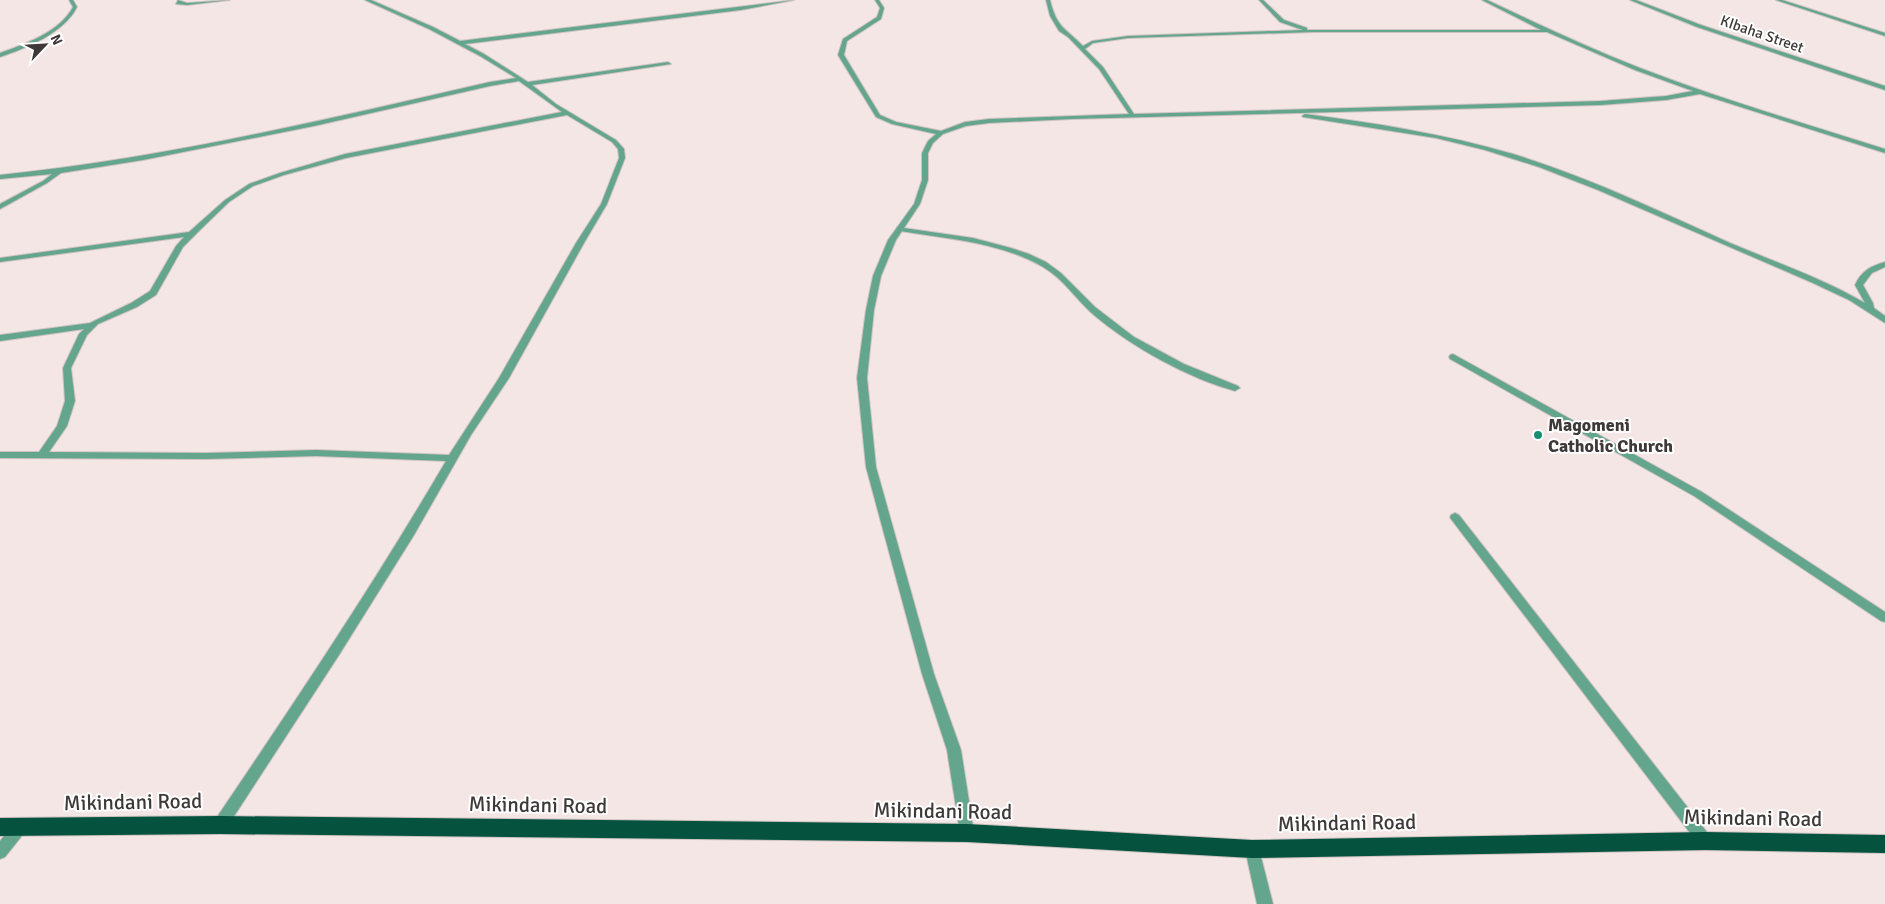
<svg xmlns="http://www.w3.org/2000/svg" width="1885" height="904" viewBox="0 0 1885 904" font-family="Signika,sans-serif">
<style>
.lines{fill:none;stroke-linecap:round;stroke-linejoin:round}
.service-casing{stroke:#cfc3c2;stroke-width:2}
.minor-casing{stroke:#cfc3c2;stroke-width:2}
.trunk-casing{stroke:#cfc3c2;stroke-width:2}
.service{fill:#64a58e;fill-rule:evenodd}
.minor{fill:#64a58e;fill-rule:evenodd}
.trunk{fill:#05523f;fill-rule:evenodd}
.poi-dot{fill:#1a8e70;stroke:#fff;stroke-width:2}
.labels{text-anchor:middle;stroke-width:4;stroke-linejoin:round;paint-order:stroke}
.far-street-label{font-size:15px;fill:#3e3938;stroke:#fff}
.poi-label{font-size:18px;font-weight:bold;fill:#3e3938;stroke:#fff;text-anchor:start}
.near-street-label{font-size:21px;fill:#3e3938;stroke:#fff}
</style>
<rect width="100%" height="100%" fill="#f3e6e4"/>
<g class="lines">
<defs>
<g id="service">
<path d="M897,227L973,238L1011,248L1029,254L1046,262L1061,273L1095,307L1134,337L1184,364L1238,386L1240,388L1235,391C1188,378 1132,347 1095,316C1077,301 1064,279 1043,267C1000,242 948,239 900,231H897Z"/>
<path d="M1453,354L1702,492L1885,612V622L1881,621L1694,496L1450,359L1449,357L1450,355Z"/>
<path d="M1455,513L1459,515L1710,836L1712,841L1710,846L1705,848L1700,846L1451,519L1450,517L1451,515Z"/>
</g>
<g id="minor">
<path d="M69,0H73L77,7C64,33 27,48 0,57V53C25,44 60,32 73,7Z"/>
<path d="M178,0L187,3L230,0L187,5L176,4Z"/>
<path d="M365,0H371L433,27L460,41L794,0L741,10L465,44L484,54L528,82L668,62L671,64L532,85L556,104L616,140L624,149L625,158L607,204L584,243L509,378L471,435L414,535L339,655L225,830L220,831L215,830L213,825L215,820C295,702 374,584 446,461L316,456L206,459L0,458V452H39L57,426L65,401L63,368L79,334L84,329L0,341V335L90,323L131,303L150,291L176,246L184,237L0,262V258L189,232L225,200L249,184L280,173L345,154L562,112L519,81L490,86L314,126L143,160L61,173L47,183L0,209V204L43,181L52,174L0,179V175C166,158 328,119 490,82L516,78L480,56L429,29ZM567,115L612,142L618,149L619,158L601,204L576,243L499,378L449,455L316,450L206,453L49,452L67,426L75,401L71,368L87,335L98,324L137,307L156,295L183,247L202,228L229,202L253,186L284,175L346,158Z"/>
<path d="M875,0H879L884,8L881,19L847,41L844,55L880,115L896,122L941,131L965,122L989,119L1129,114L1099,69L1068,37L1059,31L1050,16L1046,0H1050C1057,28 1064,27 1083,46L1092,41L1128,36L1303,30L1280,22L1259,0H1263L1284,20L1307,28V30H1541L1482,0H1487C1538,24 1588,48 1640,68C1720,99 1803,123 1885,149V153L1700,94L1666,100L1601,105L1072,119L989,123L966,126L943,134L933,143L928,153V180L920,204L896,240L881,276L874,310L867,378L876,467L934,674L961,750L974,833L972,838L967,840L962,838L960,833L947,750L922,674L866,467L857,378L866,310L873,276L888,240L914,204L922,180V153L928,141L936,134L892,124L876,117L838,55L843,39L877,17L880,8ZM1314,32H1547L1635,70L1693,91L1666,96L1601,101L1134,114L1103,67L1085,49L1093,43L1128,38Z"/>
<path d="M1630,0H1636L1701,25L1885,86V90L1697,27Z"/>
<path d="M1776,0H1782L1885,33V36Z"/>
<path d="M1305,114C1375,123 1445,134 1513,154C1588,177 1659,211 1730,243C1775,262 1822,278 1865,303L1855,285C1861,271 1871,266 1885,262V267L1872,273L1863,285L1873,303L1874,308L1885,316V323L1849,300L1813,283L1598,190L1539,167L1485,150L1436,138L1303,117L1302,116Z"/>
<path d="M20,821L25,822L27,827L25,832L5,857L0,859V841L15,822Z"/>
<path d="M1252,842L1257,844L1259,849L1273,904H1257L1245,849L1247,844Z"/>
</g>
<path id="trunk" d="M220,816L967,824L1252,840L1705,832L1885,835V853L1705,850L1252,858L967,842L220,834L0,836V818Z"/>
</defs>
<use href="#service" class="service-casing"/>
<use href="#minor" class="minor-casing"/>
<use href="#trunk" class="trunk-casing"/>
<use href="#service" class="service"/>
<use href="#minor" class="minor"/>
<use href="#trunk" class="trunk"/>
</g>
<circle class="poi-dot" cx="1538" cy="435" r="5"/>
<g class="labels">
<g class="far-street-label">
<text transform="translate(1762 34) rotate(19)" y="5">KIbaha Street</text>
</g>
<g class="poi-label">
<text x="1548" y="431">Magomeni<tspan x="1548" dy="21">Catholic Church</tspan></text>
</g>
<g class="near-street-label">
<text transform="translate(133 802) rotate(-1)" y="7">Mikindani Road</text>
<text transform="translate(538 805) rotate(1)" y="7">Mikindani Road</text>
<text transform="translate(943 811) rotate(1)" y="7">Mikindani Road</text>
<text transform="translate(1753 818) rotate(1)" y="7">Mikindani Road</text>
<text transform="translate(1347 823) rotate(-1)" y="7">Mikindani Road</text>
</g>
</g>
<g transform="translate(45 45) rotate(65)" stroke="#ffffff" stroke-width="4" paint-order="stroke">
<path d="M0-4L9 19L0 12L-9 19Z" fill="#3e3938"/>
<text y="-8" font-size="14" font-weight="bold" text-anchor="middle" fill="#3e3938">N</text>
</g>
</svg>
